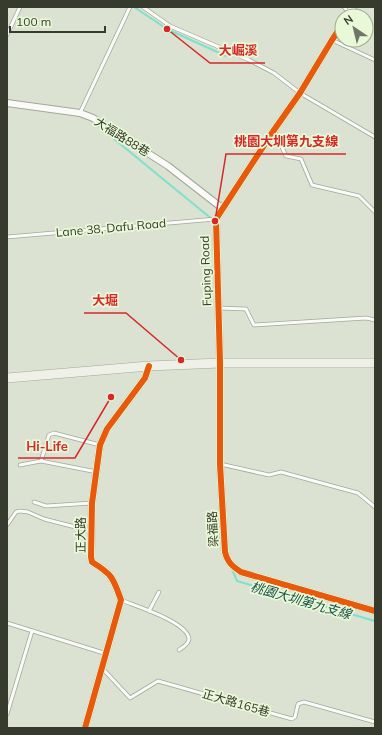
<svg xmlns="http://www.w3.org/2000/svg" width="382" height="735" viewBox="0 0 382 735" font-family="Mulish,'Noto Sans TC',sans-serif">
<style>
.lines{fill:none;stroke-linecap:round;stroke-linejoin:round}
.stream{stroke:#7ee1cd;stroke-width:2}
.lane-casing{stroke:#a2a89b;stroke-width:4.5}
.street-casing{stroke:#a2a89b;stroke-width:8}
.secondary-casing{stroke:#a2a89b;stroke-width:10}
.lane{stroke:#fafbf8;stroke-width:3}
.street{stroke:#fafbf8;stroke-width:6}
.secondary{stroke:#eff0e7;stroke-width:9}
.cycleway-casing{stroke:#e9f8d6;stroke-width:8}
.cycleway{stroke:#e8590c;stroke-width:6}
.labels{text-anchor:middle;stroke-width:3.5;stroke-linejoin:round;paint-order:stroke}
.street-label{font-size:12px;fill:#363b2e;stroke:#e9f8d6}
.water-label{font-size:13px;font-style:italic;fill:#165148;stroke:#e9f8d6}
.leader{fill:none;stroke:#d62828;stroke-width:1.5}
.callout-dot{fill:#d62828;stroke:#e9f8d6;stroke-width:1.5}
.callout-label{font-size:13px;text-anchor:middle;font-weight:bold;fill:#d62828;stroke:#e9f8d6;stroke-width:3.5;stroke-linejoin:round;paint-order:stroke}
</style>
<rect width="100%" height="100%" fill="#dbe2d1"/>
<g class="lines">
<g class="stream">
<path d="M134,7L167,29L226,56"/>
<path d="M91,120L213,220"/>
<path d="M219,503L220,538L222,544"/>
<path d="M232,569L237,581L375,621"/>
</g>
<defs>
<g id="lane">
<path d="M143,7L170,26L249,60L274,73L300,93L375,137"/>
<path d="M344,7L349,13"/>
<path d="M7,35L20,7"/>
<path d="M332,40L375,60"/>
<path d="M80,113L130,7"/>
<path d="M274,130L286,156L301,159L312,185L359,196L375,212"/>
<path d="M7,237L216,219"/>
<path d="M218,308L246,309L254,325L366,318L375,320"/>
<path d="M41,461L49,435L54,433L100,445"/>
<path d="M220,464L269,475L281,472L358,493L375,507"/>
<path d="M20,465L41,461L97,472"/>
<path d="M34,502L46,506L92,503"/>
<path d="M7,525L16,512L20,511L28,512L44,519L91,531"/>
<path d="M121,600C135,606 188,622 189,639C189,644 183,647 179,650"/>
<path d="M149,611L159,592"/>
<path d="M7,623L107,654"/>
<path d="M103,669L130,698L158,681L292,719L295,717L298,704L304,702L375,722"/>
<path d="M7,714L32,631"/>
</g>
<g id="street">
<path d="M347,16L353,7"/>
<path d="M342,25L332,40L300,93L274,130L216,219L220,363V464L225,552C228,563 232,566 241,572L375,611"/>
<path d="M7,103L80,113L93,118L168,166L222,208"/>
<path d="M85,728L121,600C113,578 113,575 92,562L91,557L92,503L100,445L107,429L145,378L149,366"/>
</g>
<path id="secondary" d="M7,378L149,366L220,363H375"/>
</defs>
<use href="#lane" class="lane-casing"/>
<use href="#street" class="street-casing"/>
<use href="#secondary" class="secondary-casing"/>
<use href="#lane" class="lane"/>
<use href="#street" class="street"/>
<use href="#secondary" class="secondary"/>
<defs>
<g id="cycleway">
<path d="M342,25L332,40L300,93L274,130L216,219L220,363V464L225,552C228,563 232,566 241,572L375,611"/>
<path d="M85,728L121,600C113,578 113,575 92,562L91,557L92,503L100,445L107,429L145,378L149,366"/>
</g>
</defs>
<use href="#cycleway" class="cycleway-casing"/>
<use href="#cycleway" class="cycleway"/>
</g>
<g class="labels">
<g class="street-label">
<text transform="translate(122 137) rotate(32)" y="4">大福路88巷</text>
<text transform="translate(111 228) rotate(-5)" y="4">Lane 38, Dafu Road</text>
<text transform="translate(206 271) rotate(-92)" y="4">Fuping Road</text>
<text transform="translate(213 529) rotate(-93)" y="4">梁福路</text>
<text transform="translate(81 535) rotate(-90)" y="4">正大路</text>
<text transform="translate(236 703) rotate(16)" y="4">正大路165巷</text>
</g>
<g class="water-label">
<text transform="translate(301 600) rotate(16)" y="5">桃園大圳第九支線</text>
</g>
</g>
<path class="leader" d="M167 29L210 63H265M215 221L226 154H346M181 360L126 313H84M111 397L75 458H18"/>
<g class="callout-dot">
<circle cx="167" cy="29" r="4"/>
<circle cx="215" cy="221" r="4"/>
<circle cx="181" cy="360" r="4"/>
<circle cx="111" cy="397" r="4"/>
</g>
<g class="callout-label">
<text x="238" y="55">大崛溪</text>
<text x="286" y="146">桃園大圳第九支線</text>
<text x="105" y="305">大堀</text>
<text x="47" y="451">Hi-Life</text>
</g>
<rect width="382" height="735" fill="none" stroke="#363b2e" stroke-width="16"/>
<g transform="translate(354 28) rotate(325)"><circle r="19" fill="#e9f8d6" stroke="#a1ac93"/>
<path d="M0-3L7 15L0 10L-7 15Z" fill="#707567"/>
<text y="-6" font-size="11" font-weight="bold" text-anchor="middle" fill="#363b2e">N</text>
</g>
<path d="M10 26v6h95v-6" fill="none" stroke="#363b2e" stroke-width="2"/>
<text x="16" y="26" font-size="12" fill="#363b2e" stroke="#e9f8d6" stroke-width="3" paint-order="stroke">100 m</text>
</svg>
